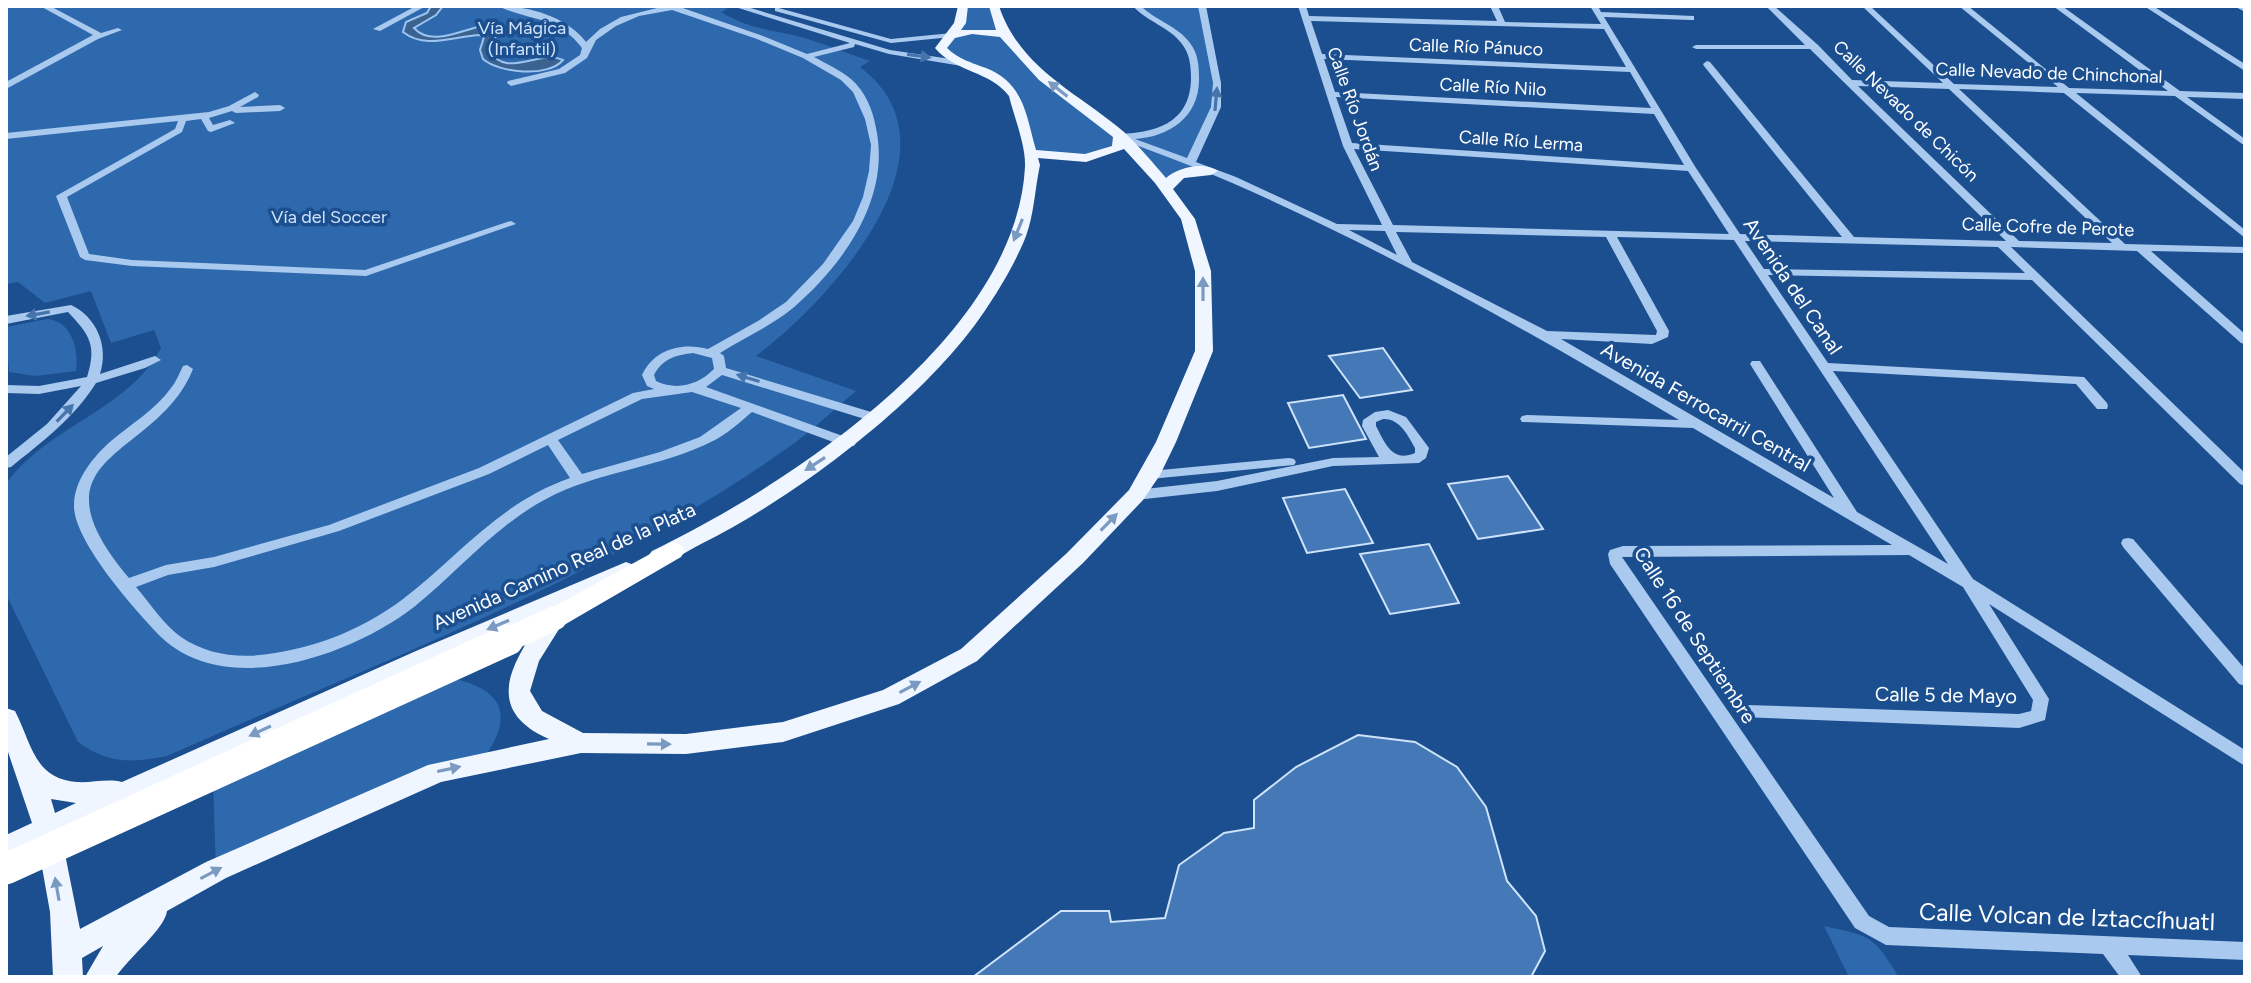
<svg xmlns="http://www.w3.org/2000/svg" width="2251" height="983" viewBox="0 0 2251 983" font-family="Figtree,sans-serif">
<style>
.green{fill:#2e69ad}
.water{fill:#3c6290;stroke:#9cc4f0;stroke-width:2}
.building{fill:#4478b7;stroke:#cfe3fa;stroke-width:2}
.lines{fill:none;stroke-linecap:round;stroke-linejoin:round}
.minor{fill:#a9c9ee;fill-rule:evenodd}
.major{fill:#f0f6ff;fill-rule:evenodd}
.highway{fill:#fff;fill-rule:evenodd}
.highway-bridge-far1{stroke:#fff;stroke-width:24}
.highway-bridge{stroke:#fff;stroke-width:31}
.oneway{fill:#4674ac}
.oneway2{fill:#7b9ac1}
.labels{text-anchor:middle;stroke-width:7;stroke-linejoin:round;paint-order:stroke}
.far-park-label{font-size:18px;fill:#cfe3fa;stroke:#1b4f8f}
.far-street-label{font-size:18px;fill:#fff;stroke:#1b4f8f}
.street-label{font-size:20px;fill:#fff;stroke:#1b4f8f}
.near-street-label{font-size:24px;fill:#fff;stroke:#1b4f8f}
</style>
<rect width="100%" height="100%" fill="#1b4f8f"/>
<g class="green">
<path d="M6,6H718L728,9L721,12C745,27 766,29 793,35C819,41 845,53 870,61L860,67C970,150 828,302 756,356L856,391C833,410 811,432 786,449C598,582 376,663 167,756C132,763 108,764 78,742L6,594V484C48,425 128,411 161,348L154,330L111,343L91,291L45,303L18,282L6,284Z"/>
<path d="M963,6H994L995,17L1043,77L1120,136L1156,133L1193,105C1196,40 1186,42 1137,6H1202L1216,107L1191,162L1211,171H1190L1166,189L1121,137L1118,148L1098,155L1033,154C1026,130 1021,102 1004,84C987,64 956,68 942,43L952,34Z"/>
<path d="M47,319C72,321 79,350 76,371L35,376L9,372L6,327Z"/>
<path d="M437,676C492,683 522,706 483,759L216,870L213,781Z"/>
<path d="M1824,926C1872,937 1872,934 1899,977H1849Z"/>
</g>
<path class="water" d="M431,6H443L436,15L414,28C434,50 470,24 495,24L499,28L490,51C506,79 540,49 563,60C548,78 499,73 483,59L480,50L484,37L480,35C454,36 426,50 403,32L406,22L427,13Z"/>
<g class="building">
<path d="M1383,348L1412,390L1360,398L1329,356Z"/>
<path d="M1343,395L1366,439L1309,448L1288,403Z"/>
<path d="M1508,476L1543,529L1478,539L1448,484Z"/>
<path d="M1345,489L1373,543L1307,553L1283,498Z"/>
<path d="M1429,544L1459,603L1390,614L1360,554Z"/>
<path d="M1358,735L1415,742L1457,767L1486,807L1507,881L1536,916L1545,951L1531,977H973L1061,911H1109L1111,922L1165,918L1179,865L1224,833L1254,828V800L1296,767Z"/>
</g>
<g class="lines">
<g class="minor">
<path d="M40,6H50L101,33L118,28L122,30L98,39L6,89V82L93,35Z"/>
<path d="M416,6H426L380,31L373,29Z"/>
<path d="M498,6C529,6 567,17 586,42L600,29L621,17L661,7L677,6L763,36L807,54L850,43L732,6H744L890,50L971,62L972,64L968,67L889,54L855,44L854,47L814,57C827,64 840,70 851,79C865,91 873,110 876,128C891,198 844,264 793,308C771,326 744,338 720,353L724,356L726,368L881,415L883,418L881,421H871L722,375L706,387L854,440L856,443L854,446H844L752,412C739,423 727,434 713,441C660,468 598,471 546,499C495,526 459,571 414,607C352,655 227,700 161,637C136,611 72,540 74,504C75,479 93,457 111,441C131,424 155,410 171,388C176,382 179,374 183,366L187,365L193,369C157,460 23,452 129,578L166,565L214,557L329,525L479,468L633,393L654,389L647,386L642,375C654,349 682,342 708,349L758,321L786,302L823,264L853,221L863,197L869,171L871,145L865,119L853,92L841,80L803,58L757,39L672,10L639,16L616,26L596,40L587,58L565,73L511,86L507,83L508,81L559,69L580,55L582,48C558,16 529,21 498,6ZM693,353L712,358L714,369C698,385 677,391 656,381L654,375C662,359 676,355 693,353ZM692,392L741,408L700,437L660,452L582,474L558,440L642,399ZM548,445L570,478C499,503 460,555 403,599C366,627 321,646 275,653C242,659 209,656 181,637C163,624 150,603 136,587L168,575L214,567L339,531L489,474Z"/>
<path d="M1133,6H1141C1156,21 1178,26 1190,43C1198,53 1199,66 1199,78C1200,116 1170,137 1135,139L1187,158L1211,107L1213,83L1198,6H1206L1221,83V107L1196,162L1236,177L1337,224L1382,225L1343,146L1298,6H1306L1309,16L1497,21L1490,6H1498L1505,22L1601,24L1590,6H1598L1601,12L1694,16V20H1691L1604,17L1696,168L1740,234L1842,237L1704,66L1703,64L1707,61L1710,62L1854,237L2006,241L1810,49H1696L1692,47L1696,45H1805L1766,6H1774L1818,45L1852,80L1943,83L1862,6H1870L1954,84L2058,87L1959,6H1968L2069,88L2168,91L2053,6H2062L2180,91L2245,93V99L2187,97L2245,139V146L2175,96L2076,93L2245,230V238L2064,93L1959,89L2125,244L2245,247V253L2151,251L2245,334V344L2241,343L2137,251L2011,247L2245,473V486L2240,484L2032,280L1768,275L1828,363L2084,377L2107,403L2108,406L2107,409H2097L2076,384L1833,371L1973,579L2245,750V766L1989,604L2049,699L2045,720L2019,728L1741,717L1739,712L1741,707L1747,705L2019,714L2031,711L2033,700L1963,587L1909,555L1622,557L1869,916L1889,927L2245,942V960L2128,955L2142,977H2120L2103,954L1886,945L1855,928L1610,564L1608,554L1610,550L1623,546L1892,545L1693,428L1522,422L1520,419L1522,416L1527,415L1679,420C1534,334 1385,250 1230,182C1193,166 1154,152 1117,138V134C1153,133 1190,125 1191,79C1191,67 1190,54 1182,44C1170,27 1147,22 1133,6ZM1311,21L1604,29L1626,67L1322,54ZM1324,59L1630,72L1651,108L1335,92ZM1858,86L1949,89L2112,243L2019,241ZM1336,97L1654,114L1684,165L1352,143ZM1354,149L1688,171L1729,234L1393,225ZM1349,230L1385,231L1397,255ZM1396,232L1606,237L1657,331L1656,335L1547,331L1412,262ZM1617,237L1734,240L1948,564L1857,512L1760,361H1752L1750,364L1834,498L1561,339L1652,344L1668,337L1669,331ZM1745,241L1998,247L2025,273L1764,269Z"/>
<path d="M2144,6H2153L2245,64V71Z"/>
<path d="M2234,6L2245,7V12Z"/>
<path d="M775,7L891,39L952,33L956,35L952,37L891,43L775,11Z"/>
<path d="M255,92L259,95L258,97L240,107L280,105L285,108L280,111L236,113L232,111L209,118L213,125L230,120L235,123L211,132L208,131L201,119L186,121L182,132L67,197L89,254L132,260L365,270L507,222L511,221L516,224L366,276L132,266L85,260L80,257L56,196L168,133L175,129L178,121L6,139V133L209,112L229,106Z"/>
<path d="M71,305C97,317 109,347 100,374L155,356L161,360L145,368L96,383C75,417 42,442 11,467L6,468V457L47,424L81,386L39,394L6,393V385L39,386L87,377C97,346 90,335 68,312L6,324V316Z"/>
<path d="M1388,410L1406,417L1429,448L1426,458L1419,463L1333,466L1217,491L1136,500L1129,495L1136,490L1217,481L1333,458L1379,457L1362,426L1363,420L1375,412ZM1383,419C1399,418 1408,435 1415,448V453C1392,463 1385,443 1376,426V422Z"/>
<path d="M1289,458L1294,459L1296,462L1294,465L1150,479L1143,475L1150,471Z"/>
<path d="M2128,538L2133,539L2245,669V686L2239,684L2123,547L2121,543L2123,539Z"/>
</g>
<path class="major" d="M958,6H968L966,23L961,30H996L989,6H999C1020,69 1077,92 1124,132C1139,146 1153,163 1166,178C1178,167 1204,161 1218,171L1211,175L1184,178L1173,189L1195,219L1211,271L1213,351L1176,442L1160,475L1143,500L1083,563L977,661L899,704L783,742L686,754L581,753L441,782L226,878L167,911C165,929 128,958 116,977H85L103,946L82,958L83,977H53L50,912L38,845L6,859V835L32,823L6,746V708L15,711C32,744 34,779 77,782C92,783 108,778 122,782L416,651L626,562L634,565L637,570L634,575L553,610L563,612L566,618L539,661L530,691L542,711L583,733L686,734L783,722L883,690L961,649L1067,553L1129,490L1156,442L1195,351V271L1181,219L1155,183L1124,149L1086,162L1038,158L1040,165C1035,188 1034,215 1026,236C1017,259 1002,285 988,306C930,396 798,496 701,544C687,551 668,566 652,561L648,556L652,551C790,484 1016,337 1025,167C1026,145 1014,117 1009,96C990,71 955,72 935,48L954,23ZM972,34L1000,37L1039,80L1113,137L1112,146L1085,154L1036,150C1026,115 1024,83 986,68C972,63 958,59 947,48L955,38ZM546,613C515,659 479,708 549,739L428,765L206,862L80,929L61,834ZM51,799L76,803L55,813Z"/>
<path class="highway" d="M672,542L681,545L685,551L681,557L564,625L555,628L546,625L542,618L546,611Z"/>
<path class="highway-bridge-far1" d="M503,642L555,618"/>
<path class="highway-bridge" d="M6,869L508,640"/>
</g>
<defs><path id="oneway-solid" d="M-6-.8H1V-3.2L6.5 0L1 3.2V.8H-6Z" transform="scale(2)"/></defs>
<g class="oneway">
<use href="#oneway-solid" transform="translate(919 56) rotate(8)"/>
<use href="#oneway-solid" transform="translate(1216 99) rotate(-85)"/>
<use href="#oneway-solid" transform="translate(38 314) rotate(170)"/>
<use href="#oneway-solid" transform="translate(748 378) rotate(-163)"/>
<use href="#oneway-solid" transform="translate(65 413) rotate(-46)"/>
</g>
<g class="oneway2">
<use href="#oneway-solid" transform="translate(1058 89) rotate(-142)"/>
<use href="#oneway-solid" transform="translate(1018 230) rotate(112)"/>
<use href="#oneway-solid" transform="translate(1203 289) rotate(-90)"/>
<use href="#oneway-solid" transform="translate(815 464) rotate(147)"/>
<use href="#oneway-solid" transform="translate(1109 522) rotate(-46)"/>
<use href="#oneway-solid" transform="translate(498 625) rotate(157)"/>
<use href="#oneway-solid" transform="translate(910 687) rotate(-28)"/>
<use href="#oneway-solid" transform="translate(260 731) rotate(155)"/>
<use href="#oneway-solid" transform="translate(659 744) rotate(1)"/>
<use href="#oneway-solid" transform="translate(449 769) rotate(-12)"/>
<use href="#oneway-solid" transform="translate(211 873) rotate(-28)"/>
<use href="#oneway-solid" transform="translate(57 889) rotate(-100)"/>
</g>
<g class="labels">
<g class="far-park-label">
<text x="522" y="34">Vía Mágica<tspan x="522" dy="21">(Infantil)</tspan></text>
<text x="329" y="223">Vía del Soccer</text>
</g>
<g class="far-street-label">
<text transform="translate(1476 47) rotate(2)" y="6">Calle Río Pánuco</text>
<text transform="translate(2049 73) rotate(2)" y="6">Calle Nevado de Chinchonal</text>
<text transform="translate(1493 87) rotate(3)" y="6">Calle Río Nilo</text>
<text transform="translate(1355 109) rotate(70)" y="6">Calle Río Jordán</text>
<text transform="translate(1906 111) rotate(44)" y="6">Calle Nevado de Chicón</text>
<text transform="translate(1521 141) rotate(4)" y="6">Calle Río Lerma</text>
<text transform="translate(2048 227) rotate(2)" y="6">Calle Cofre de Perote</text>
</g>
<g class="street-label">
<text transform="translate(1793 286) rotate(56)" y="7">Avenida del Canal</text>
<text transform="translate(1706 407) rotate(30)" y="7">Avenida Ferrocarril Central</text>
<text transform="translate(564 566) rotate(-24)" y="7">Avenida Camino Real de la Plata</text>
<text transform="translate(1695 635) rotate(57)" y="7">Calle 16 de Septiembre</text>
<text transform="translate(1946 695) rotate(1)" y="7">Calle 5 de Mayo</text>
</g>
<g class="near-street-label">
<text transform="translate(2067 917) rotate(2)" y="8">Calle Volcan de Iztaccíhuatl</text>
</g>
</g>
<rect width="2251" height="983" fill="none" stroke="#ffffff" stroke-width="16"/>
</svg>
